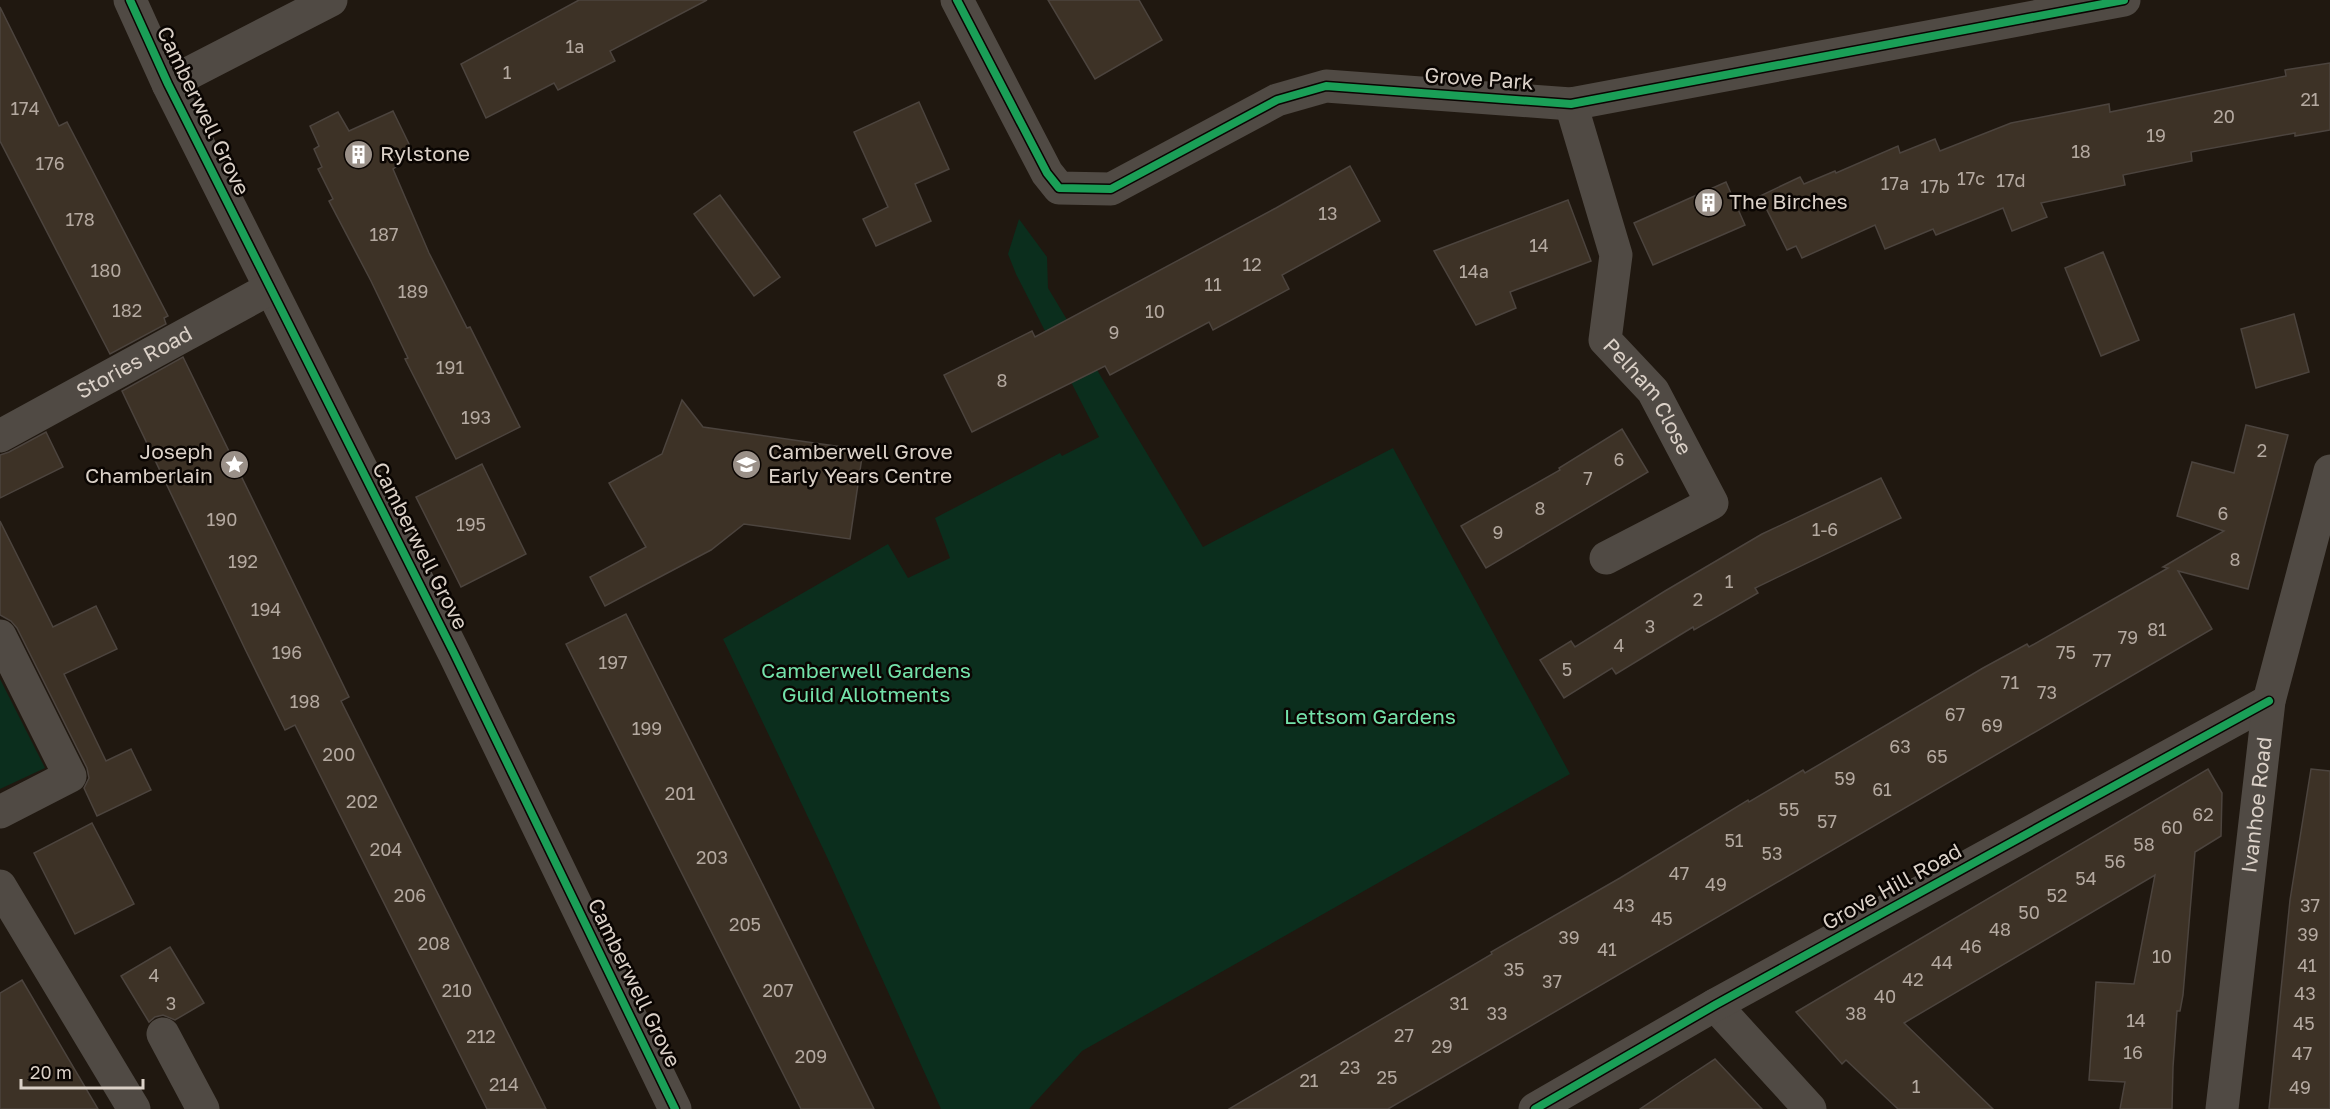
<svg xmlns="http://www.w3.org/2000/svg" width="2330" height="1109" viewBox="0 0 2330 1109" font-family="'Golos Text',sans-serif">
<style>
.green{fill:#0b2e1d}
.building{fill:#3d3226;stroke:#4c443e;stroke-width:1.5}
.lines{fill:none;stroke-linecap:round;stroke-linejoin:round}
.minor{stroke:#504a44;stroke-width:33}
.cycleway-casing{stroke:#0a0502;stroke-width:11}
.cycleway{stroke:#1a9f57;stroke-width:8}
.labels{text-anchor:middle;stroke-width:5;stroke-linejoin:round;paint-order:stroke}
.number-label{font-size:18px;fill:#b4a9a0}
.street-label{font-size:21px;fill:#dbd1c8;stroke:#0a0502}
.poi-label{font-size:21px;fill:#dbd1c8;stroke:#0a0502;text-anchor:start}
.park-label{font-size:21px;fill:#74e2aa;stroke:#0a0502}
</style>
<rect width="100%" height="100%" fill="#201810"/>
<g class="green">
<path d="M1019,219L1047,257L1048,288L1203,547L1393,448L1570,774L1082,1051L1029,1109H941L827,857L723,639L888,544L908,578L950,558L935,518L1060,453L1062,456L1099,437L1016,274L1008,254Z"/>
<path d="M0,679L45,768L0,789Z"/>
</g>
<g class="building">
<path d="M579,0H707L610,51L615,61L558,90L554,83L486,118L461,64Z"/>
<path d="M1048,0H1139L1162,40L1095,79Z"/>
<path d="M0,7L59,126L67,122L168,316L164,318L166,324L110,354L0,141Z"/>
<path d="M2330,63V130L2295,136V133L2191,152L2192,161L2123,175L2125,185L2041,203L2047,217L2012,231L2003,208L1936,235L1933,229L1885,249L1875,225L1802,258L1796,246L1787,250L1760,196L1800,177L1804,184L1835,171L1836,173L1898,146L1900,153L1935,139L1940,151L2011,123L2109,104L2110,112L2286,76L2285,70Z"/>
<path d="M919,102L949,169L915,184L931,221L876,246L863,219L888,207L854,132Z"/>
<path d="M393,111L412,150L392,158L396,167L393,169L429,253L467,328L470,327L520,427L456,459L405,359L408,358L371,281L329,201L333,199L318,169L322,167L314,149L319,146L310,126L338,112L349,131Z"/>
<path d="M1350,166L1380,221L1282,275L1289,289L1213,330L1209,322L1110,375L1105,366L972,432L944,375L1032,331L1035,337L1276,208Z"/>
<path d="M1726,182L1745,225L1653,265L1634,223Z"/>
<path d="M720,195L780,277L754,296L694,214Z"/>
<path d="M1568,200L1591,261L1510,292L1516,308L1476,325L1434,251Z"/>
<path d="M2103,252L2139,340L2101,356L2065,268Z"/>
<path d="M2294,314L2309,372L2256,388L2241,329Z"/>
<path d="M183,357L349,697L341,701L546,1109H487L295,725L285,730L246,651L122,391Z"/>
<path d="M682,400L703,427L863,450L850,539L744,524L711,550L605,606L590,577L646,547L609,483L662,454Z"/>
<path d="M2246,425L2288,435L2248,589L2178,571L2212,629L1388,1109H1229L1492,954L1491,952L1620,878L1748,800L1749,802L1803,770L1805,773L1983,668L2027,644L2029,647L2168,568L2163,567L2224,531L2177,516L2192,462L2234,473Z"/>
<path d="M1622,429L1648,472L1486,568L1461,526L1560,470L1559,468Z"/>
<path d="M46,432L63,467L0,498V455L9,452Z"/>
<path d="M482,464L526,554L461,587L416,497Z"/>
<path d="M1881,478L1901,518L1755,588L1758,593L1694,630L1693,627L1616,674L1612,668L1564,698L1540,660L1571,641L1575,647L1665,591L1762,534Z"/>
<path d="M0,521L53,627L96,606L117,649L64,674L106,761L131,749L151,790L97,816L84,788L89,778L87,768L17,628L11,621L0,615Z"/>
<path d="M626,614L759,877L874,1109H801L566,644Z"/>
<path d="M2208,769L2222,793L2221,836L2195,852L2183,995L2180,1011H2177L2173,1067L2172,1109H2120L2125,1082L2089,1080L2096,982L2134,984L2155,875L1904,1023L1993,1109H1898L1846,1060L1842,1064L1796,1012Z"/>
<path d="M2311,769L2330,771V1109H2269L2290,900Z"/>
<path d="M92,823L134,904L75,934L34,853Z"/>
<path d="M170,947L204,1003L175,1020L163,1015L155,1017L149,1022L121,976Z"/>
<path d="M22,980L98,1109H0V993Z"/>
<path d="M1715,1059L1762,1109H1640L1683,1080Z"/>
</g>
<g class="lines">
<g class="minor">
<path d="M130,0L168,84L454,653L675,1109"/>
<path d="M957,0L1047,173L1059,188L1111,189L1277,100L1326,86L1571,104L2124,0"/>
<path d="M168,84L331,0"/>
<path id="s1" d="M1571,104L1616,255L1605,340L1653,391L1712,503L1606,558"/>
<path id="s2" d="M0,436L269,289"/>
<path d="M0,636L70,776L0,812"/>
<path d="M0,886L134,1109"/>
<path d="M1715,1005L1810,1109"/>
<path d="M163,1034L203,1109"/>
<path d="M1535,1109L1715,1005L2269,701"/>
<path id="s3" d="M2222,1109L2269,701L2330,471"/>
</g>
<defs>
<g id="cycleway">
<path d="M130,0L168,84L454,653L675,1109"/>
<path d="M957,0L1047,173L1059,188L1111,189L1277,100L1326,86L1571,104L2124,0"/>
<path d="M1535,1109L1715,1005L2269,701"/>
</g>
</defs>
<use href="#cycleway" class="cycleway-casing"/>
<use href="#cycleway" class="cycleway"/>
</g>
<defs>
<symbol id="building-disc" viewBox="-11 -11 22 22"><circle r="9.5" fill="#9a9088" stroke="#0a0502"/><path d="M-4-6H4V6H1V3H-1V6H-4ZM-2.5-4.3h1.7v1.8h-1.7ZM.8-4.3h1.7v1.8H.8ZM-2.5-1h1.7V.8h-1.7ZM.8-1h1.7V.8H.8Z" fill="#fff"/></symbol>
<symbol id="sight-disc" viewBox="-11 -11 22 22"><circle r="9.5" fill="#9a9088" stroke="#0a0502"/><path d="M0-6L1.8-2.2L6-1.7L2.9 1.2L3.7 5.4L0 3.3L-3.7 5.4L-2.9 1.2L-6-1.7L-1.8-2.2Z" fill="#fff"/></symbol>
<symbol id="school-disc" viewBox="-11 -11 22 22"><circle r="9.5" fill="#9a9088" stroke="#0a0502"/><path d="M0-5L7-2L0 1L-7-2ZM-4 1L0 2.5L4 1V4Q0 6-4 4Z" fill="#fff"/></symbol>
</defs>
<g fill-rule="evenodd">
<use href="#building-disc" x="342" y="138" width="33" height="33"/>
<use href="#building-disc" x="1692" y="186" width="33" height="33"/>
<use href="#sight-disc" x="218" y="448" width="33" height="33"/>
<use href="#school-disc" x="730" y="448" width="33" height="33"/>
</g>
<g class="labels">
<g class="number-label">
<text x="575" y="53">1a</text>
<text x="507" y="79">1</text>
<text x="2310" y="106">21</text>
<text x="25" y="115">174</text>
<text x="2224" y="123">20</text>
<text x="2156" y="142">19</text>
<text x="2081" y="158">18</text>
<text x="50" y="170">176</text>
<text x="1971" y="185">17c</text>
<text x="2011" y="187">17d</text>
<text x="1895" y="190">17a</text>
<text x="1935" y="193">17b</text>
<text x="1328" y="220">13</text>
<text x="80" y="226">178</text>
<text x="384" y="241">187</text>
<text x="1539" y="252">14</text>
<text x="1252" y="271">12</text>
<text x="106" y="277">180</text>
<text x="1474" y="278">14a</text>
<text x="1213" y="291">11</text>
<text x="413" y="298">189</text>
<text x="127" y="317">182</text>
<text x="1155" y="318">10</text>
<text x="1114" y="339">9</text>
<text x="450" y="374">191</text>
<text x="1002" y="387">8</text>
<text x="476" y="424">193</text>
<text x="2262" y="457">2</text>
<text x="1619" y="466">6</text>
<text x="1588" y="485">7</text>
<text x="1540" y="515">8</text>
<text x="2223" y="520">6</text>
<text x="222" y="526">190</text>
<text x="471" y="531">195</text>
<text x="1825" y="536">1-6</text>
<text x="1498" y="539">9</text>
<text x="2235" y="566">8</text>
<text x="243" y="568">192</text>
<text x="1729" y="588">1</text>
<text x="1698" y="606">2</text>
<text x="266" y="616">194</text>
<text x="1650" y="633">3</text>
<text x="2157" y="636">81</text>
<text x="2128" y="644">79</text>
<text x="1619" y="652">4</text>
<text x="287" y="659">196</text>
<text x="2066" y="659">75</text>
<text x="2102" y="667">77</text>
<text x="613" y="669">197</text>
<text x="1567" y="676">5</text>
<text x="2010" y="689">71</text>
<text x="2047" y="699">73</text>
<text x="305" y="708">198</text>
<text x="1955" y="721">67</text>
<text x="1992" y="732">69</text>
<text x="647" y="735">199</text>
<text x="1900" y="753">63</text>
<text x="339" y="761">200</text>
<text x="1937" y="763">65</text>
<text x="1845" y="785">59</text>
<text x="1882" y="796">61</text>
<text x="680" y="800">201</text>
<text x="362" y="808">202</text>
<text x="1789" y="816">55</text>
<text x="2203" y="821">62</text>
<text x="1827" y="828">57</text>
<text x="2172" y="834">60</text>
<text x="1734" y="847">51</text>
<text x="2144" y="851">58</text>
<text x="386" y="856">204</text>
<text x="1772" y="860">53</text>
<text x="712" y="864">203</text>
<text x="2115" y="868">56</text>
<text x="1679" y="880">47</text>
<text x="2086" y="885">54</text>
<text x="1716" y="891">49</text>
<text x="410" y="902">206</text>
<text x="2057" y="902">52</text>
<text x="1624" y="912">43</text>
<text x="2310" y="912">37</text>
<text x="2029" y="919">50</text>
<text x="1662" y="925">45</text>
<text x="745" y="931">205</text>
<text x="2000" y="936">48</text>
<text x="2308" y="941">39</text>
<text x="1569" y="944">39</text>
<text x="434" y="950">208</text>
<text x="1971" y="953">46</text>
<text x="1607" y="956">41</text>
<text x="2162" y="963">10</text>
<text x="1942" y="969">44</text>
<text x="2307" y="972">41</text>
<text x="1514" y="976">35</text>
<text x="154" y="982">4</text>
<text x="1913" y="986">42</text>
<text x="1552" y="988">37</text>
<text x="457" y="997">210</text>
<text x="778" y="997">207</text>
<text x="2305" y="1000">43</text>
<text x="1885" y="1003">40</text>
<text x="171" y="1010">3</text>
<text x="1459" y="1010">31</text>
<text x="1497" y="1020">33</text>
<text x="1856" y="1020">38</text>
<text x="2136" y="1027">14</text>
<text x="2304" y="1030">45</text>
<text x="1404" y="1042">27</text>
<text x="481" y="1043">212</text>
<text x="1442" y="1053">29</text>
<text x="2133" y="1059">16</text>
<text x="2302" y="1060">47</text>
<text x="811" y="1063">209</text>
<text x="1350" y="1074">23</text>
<text x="1387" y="1084">25</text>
<text x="1309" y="1087">21</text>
<text x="504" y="1091">214</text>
<text x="1916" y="1093">1</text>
<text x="2300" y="1094">49</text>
</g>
<g class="street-label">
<text transform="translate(1479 79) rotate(4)" y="7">Grove Park</text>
<text transform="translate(203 111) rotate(64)" y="7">Camberwell Grove</text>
<text dy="7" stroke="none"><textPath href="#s2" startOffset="153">Stories Road</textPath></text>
<text dy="7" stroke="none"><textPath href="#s1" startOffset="315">Pelham Close</textPath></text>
<text transform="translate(420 546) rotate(63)" y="7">Camberwell Grove</text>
<text dy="7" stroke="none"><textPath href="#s3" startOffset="306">Ivanhoe Road</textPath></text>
<text transform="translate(1892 887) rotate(-29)" y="7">Grove Hill Road</text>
<text transform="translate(634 983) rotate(64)" y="7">Camberwell Grove</text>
</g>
<g class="poi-label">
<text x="380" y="161">Rylstone</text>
<text x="1729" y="209">The Birches</text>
<text x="213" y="459" text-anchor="end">Joseph<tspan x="213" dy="24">Chamberlain</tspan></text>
<text x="768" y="459">Camberwell Grove<tspan x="768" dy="24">Early Years Centre</tspan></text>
</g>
<g class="park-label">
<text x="866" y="678">Camberwell Gardens<tspan x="866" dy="24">Guild Allotments</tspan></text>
<text x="1370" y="724">Lettsom Gardens</text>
</g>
</g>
<path d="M21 1079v9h122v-9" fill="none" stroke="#dbd1c8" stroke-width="3"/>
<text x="30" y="1079" font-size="18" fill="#dbd1c8" stroke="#0a0502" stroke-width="4.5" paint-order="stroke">20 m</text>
</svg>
